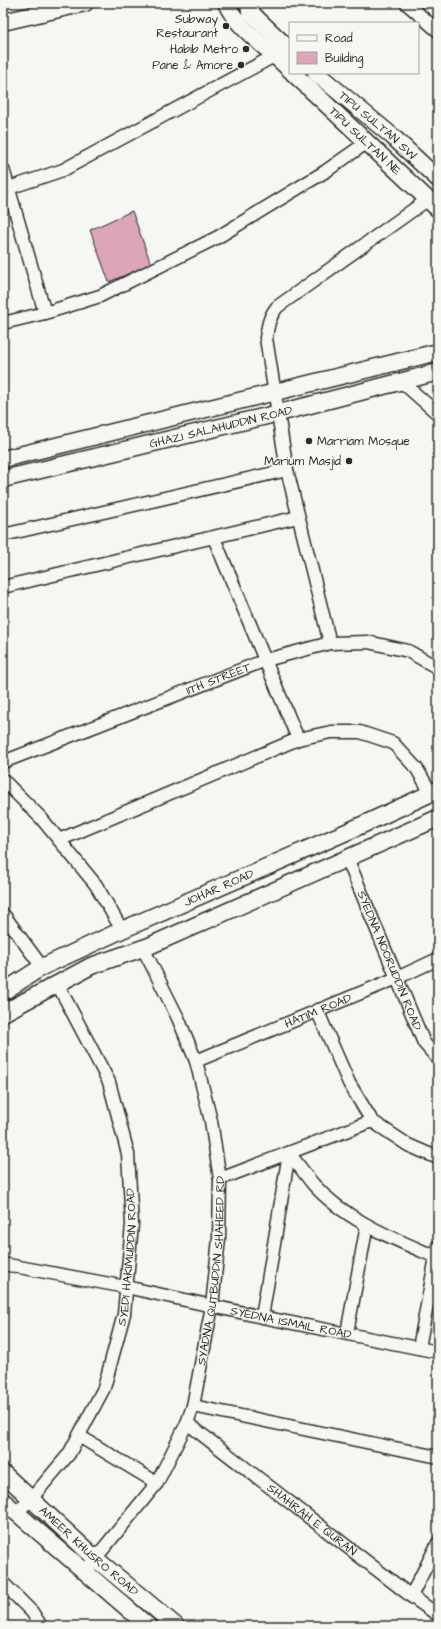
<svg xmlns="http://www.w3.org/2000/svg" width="441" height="1629" viewBox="0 0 441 1629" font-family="'Architects Daughter',sans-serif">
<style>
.building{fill:#dca5ba;stroke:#2b2b2b}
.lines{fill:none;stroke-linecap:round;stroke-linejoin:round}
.street-casing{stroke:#2b2b2b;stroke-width:15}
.secondary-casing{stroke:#2b2b2b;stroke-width:19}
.street{stroke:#f6f6f2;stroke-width:12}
.secondary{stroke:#f6f6f2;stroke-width:16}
.poi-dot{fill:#2b2b2b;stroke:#f6f6f2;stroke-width:1.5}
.labels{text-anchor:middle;stroke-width:3.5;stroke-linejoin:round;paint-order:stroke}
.poi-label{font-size:12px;fill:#2b2b2b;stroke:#f6f6f2;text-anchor:end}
.street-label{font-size:12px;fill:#2b2b2b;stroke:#f6f6f2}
</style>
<rect width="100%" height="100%" fill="#f6f6f2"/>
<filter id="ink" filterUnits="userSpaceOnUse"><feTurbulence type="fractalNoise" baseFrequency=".025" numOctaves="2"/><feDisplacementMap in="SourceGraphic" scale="8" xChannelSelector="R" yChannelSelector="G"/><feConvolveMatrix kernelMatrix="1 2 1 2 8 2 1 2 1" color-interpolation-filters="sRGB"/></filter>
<g filter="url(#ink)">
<path class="building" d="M132,211L151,264L109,282L90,230Z"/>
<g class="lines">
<defs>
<g id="street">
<path d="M406,3L438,31"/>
<path d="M3,169L45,313"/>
<path d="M3,190L63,170L276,55"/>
<path d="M3,323L45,313L100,296L218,237L326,171L366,143"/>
<path d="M402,382L438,414"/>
<path d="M3,535L287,470"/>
<path d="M214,538L298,739"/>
<path d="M3,587L298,517"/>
<path d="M330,643L287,470L266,338C268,325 269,317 277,307L427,200"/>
<path id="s1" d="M3,762L266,660L330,643L368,642L408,651L438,668"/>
<path d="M3,780L41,818L96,885L122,930"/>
<path d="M59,840L298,739L331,732H360L393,743L417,769L431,793"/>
<path id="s2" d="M347,858L424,1043L438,1059"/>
<path d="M3,914L42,967"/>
<path d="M317,1010L349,1083L372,1121L408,1145L438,1158"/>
<path id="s3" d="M196,1061L397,978L438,959"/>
<path d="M289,1153C297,1163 305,1174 313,1184C345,1220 394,1239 436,1257"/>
<path d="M220,1179L372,1121"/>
<path id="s4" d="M3,1264L126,1287L262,1317L438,1352"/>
<path d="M262,1317L289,1153"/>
<path d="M347,1333L367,1225"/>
<path d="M419,1348L438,1246"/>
<path d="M193,1406L438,1457"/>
<path id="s5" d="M187,1423L411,1596L438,1615"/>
<path d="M79,1436L157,1483"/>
<path id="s6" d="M16,1513L31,1499L69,1454L104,1388L124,1314L132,1224L128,1154L109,1082L57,983"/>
<path id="s7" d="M90,1565L157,1483L187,1423L193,1406L212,1306L219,1238L220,1179L211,1121L196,1061L178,1018L143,948"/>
<path d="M3,1583L32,1612L41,1626"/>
<path d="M411,1596L438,1543"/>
</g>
<g id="secondary">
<path d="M226,3C238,30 269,48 290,70"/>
<path d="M249,3L250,12L290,50"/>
<path d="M3,22L85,3"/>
<path id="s8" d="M293,73L438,209"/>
<path id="s9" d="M316,73L392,136L438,179"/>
<path d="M3,459L438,352"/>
<path id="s10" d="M3,479L279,413L438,372"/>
<path id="s11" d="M3,992L42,967L122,930L351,830L438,790"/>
<path d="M3,1013L91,966L149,946L438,818"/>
<path id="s12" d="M3,1473L96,1559L176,1626"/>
<path d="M3,1501L148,1626"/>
</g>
</defs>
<use href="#street" class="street-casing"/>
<use href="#secondary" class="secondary-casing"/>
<use href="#street" class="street"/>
<use href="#secondary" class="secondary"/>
</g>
</g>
<g class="poi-dot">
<circle cx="226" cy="26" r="4"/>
<circle cx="246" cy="49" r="4"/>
<circle cx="241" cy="65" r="4"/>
<circle cx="309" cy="441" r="4"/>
<circle cx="349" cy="461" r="4"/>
</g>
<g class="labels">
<g class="poi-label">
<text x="218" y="23">Subway<tspan x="218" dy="14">Restaurant</tspan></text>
<text x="238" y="53">Habib Metro</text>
<text x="233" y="69">Pane &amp; Amore</text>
<text x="317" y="445" text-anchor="start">Marriam Mosque</text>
<text x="341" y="465">Marium Masjid</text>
</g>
<g class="street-label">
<text dy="4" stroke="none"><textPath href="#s9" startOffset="81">TIPU SULTAN SW</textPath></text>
<text dy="4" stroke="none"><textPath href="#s8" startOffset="99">TIPU SULTAN NE</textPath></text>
<text dy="4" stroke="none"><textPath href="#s10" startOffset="224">GHAZI SALAHUDDIN ROAD</textPath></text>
<text dy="4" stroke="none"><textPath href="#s1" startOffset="231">11TH STREET</textPath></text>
<text dy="4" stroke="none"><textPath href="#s11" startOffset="240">JOHAR ROAD</textPath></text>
<text dy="4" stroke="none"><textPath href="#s2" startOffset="111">SYEDNA NOORUDDIN ROAD</textPath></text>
<text dy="4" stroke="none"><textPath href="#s3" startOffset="132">HATIM ROAD</textPath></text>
<text dy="4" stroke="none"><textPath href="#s6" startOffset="288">SYEDI HAKIMUDDIN ROAD</textPath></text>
<text dy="4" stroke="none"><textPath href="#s7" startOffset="328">SYADNA QUTBUDDIN SHAHEED RD</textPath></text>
<text dy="4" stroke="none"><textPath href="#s4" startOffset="294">SYEDNA ISMAIL ROAD</textPath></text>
<text dy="4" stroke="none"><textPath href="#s5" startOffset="158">SHAHRAH E QURAN</textPath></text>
<text dy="4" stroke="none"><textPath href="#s12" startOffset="116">AMEER KHUSRO ROAD</textPath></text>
</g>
</g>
<rect width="441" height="1629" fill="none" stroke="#f6f6f2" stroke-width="16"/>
<rect x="8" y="8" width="425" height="1613" fill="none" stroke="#2b2b2b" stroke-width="1.5" filter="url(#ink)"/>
<rect x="289" y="22" width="130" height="52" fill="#f6f6f2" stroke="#a5a5a2"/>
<rect x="297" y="35" width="20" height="6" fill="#f6f6f2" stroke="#a5a5a2"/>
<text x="325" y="42" font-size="12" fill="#2b2b2b">Road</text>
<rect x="297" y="52" width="20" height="12" fill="#dca5ba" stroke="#a5a5a2"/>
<text x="325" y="62" font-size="12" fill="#2b2b2b">Building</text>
</svg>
